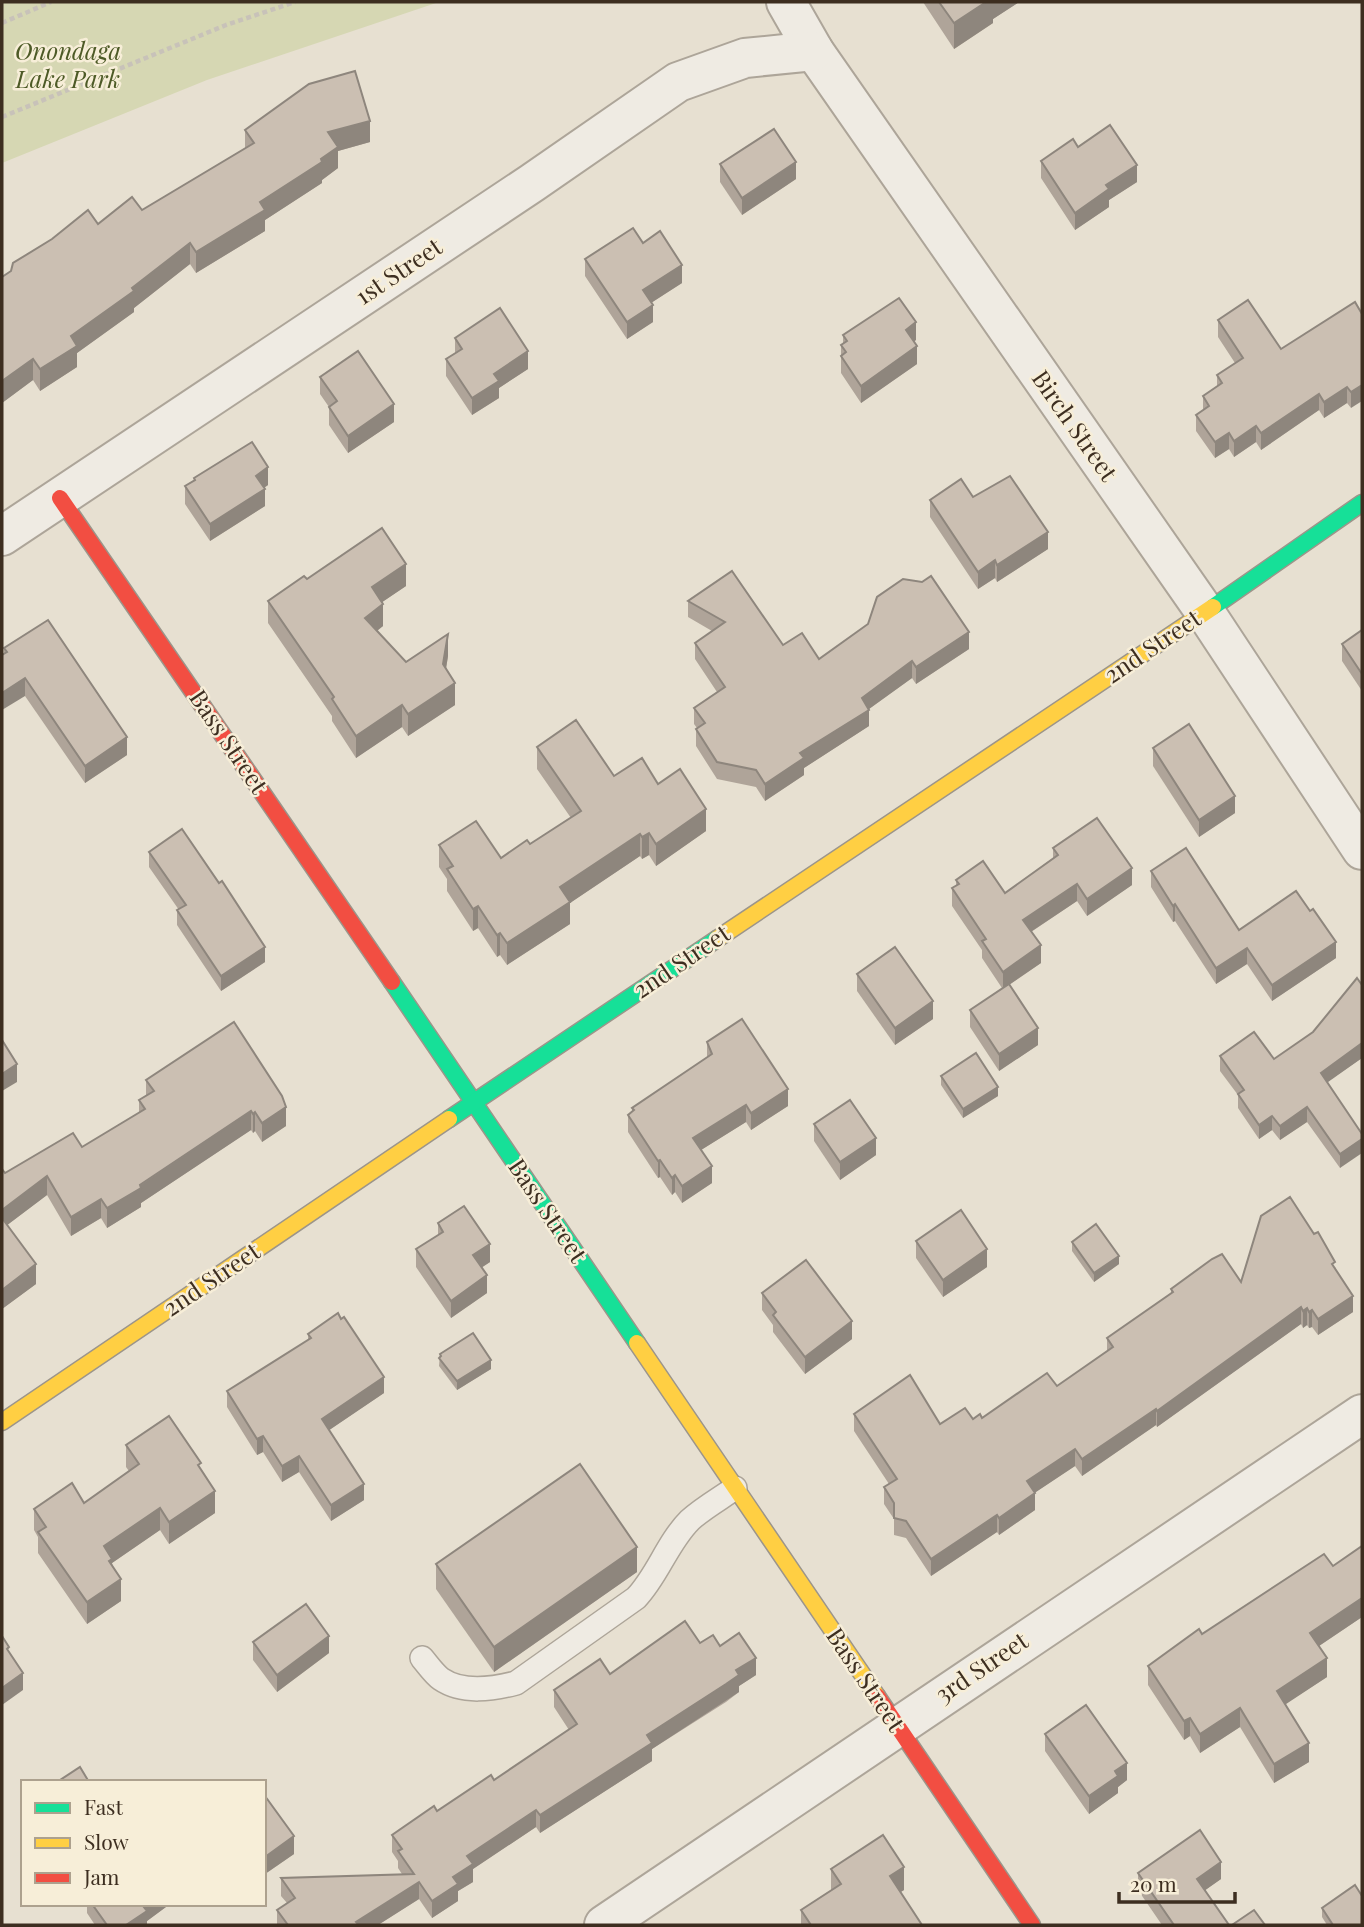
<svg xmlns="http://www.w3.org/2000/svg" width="1364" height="1927" viewBox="0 0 1364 1927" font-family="'Playfair Display',serif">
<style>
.green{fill:#d6d7b3}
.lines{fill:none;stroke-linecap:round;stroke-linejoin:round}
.lane-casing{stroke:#ada599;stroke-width:26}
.street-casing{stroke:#ada599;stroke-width:42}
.fast-casing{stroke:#9c958a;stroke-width:19}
.slow-casing{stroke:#9c958a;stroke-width:19}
.jam-casing{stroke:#9c958a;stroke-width:19}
.path{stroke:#c8c2b9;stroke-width:4.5;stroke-dasharray:5 3.5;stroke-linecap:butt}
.lane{stroke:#efebe3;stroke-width:23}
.street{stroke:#efebe3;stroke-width:38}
.fast{stroke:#16e098;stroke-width:16}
.slow{stroke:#ffcf43;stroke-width:16}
.jam{stroke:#f24e42;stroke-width:16}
.wall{fill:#afa499}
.shaded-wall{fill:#8e867d}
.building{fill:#cbbfb2;stroke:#8e867d;stroke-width:2}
.labels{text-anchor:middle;stroke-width:5;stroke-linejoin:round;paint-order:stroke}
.park-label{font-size:24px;font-style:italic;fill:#4d5a26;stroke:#f7eed8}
.street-label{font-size:24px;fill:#3d2e20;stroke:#f7eed8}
</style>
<rect width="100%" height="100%" fill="#e7e0d1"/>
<path class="green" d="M2,2H439L207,80L2,163Z"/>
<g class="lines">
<defs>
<path id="lane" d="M422,1658C428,1665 434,1674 441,1679C463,1694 493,1689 516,1683L636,1598C658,1575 667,1543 690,1520C703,1508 721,1498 735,1488"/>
<g id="street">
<path d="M786,2L814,51L1205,612L1362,850"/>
<path d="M2,536L532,183L678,82L745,58L814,51"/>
<path d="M604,1925L1362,1414"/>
</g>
<g id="fast">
<path d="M1213,607L1362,503"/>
<path d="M392,982L637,1343"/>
<path d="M449,1119L717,939"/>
</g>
<g id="slow">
<path d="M717,939L1213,607"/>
<path d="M637,1343L877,1696"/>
<path d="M2,1422L449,1119"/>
</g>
<g id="jam">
<path d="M60,498L392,982"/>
<path d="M877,1696L1032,1925"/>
</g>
</defs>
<use href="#lane" class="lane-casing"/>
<use href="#street" class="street-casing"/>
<use href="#fast" class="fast-casing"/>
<use href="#slow" class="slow-casing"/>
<use href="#jam" class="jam-casing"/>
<g class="path">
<path d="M2,23L51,2"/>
<path d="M2,117L226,25L295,2"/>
</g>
<use href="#lane" class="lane"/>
<use href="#street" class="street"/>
<use href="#fast" class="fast"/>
<use href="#slow" class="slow"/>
<use href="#jam" class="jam"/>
</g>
<g class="wall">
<path d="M923,2H1019L993,19V23L954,49Z"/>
<path d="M245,130L370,142L338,151V168L322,180V183L265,220V231L196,273L190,264L134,308V312L77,353V367L40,391L33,380L2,403L98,224L142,210L245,148Z"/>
<path d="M1078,147L1137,182L1109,200V207L1075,230L1041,178V161Z"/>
<path d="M720,164L796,179L742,215L720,182Z"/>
<path d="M643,243L682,283L651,303L653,322L627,339L585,276V259Z"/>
<path d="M1355,302L1351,408L1347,403L1324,418L1319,410L1261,450L1256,442L1234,457L1229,449L1215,458L1196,431V415L1203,410V396L1217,387V375L1235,363L1218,337V320L1281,349Z"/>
<path d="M843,335L916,340L914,341L917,364L861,403L841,373V345L843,344Z"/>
<path d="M455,338L528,369L499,388V398L472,415L446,376V359L455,353Z"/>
<path d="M320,377L394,422L348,453L329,425V407L320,394Z"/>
<path d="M194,478L268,485L264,488L265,506L210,541L185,504V486L194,480Z"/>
<path d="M973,497L1048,549L997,582L995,578L978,589L930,517V500Z"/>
<path d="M307,579L406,586L382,602L383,626L377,631L406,662L448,656L446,669L455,705L408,736L402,727L356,758L332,721V716L268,623V601Z"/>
<path d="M688,601L783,645L819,659L969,649L916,684L912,678L869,709V726L804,768V775L765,801L756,787L717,779L696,746V729L697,728L694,724V708L717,692L695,659V643L712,631L688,617Z"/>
<path d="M1362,630V691L1342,661V644Z"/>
<path d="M4,648L127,755L85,783L25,696L4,653Z"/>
<path d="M537,747L614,776L658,784L706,831L656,866L649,855L642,859L640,856L570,903V924L507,965L500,955L497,957L478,928L473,931L447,891V879L439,867V845L501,858L530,844L571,818L537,769Z"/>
<path d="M1153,748L1235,813L1199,837L1153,766Z"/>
<path d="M1053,848L1132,885L1087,916L1077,901L1031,932L1041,963L1009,985L1038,1045L999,1071L970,1027V1010L1002,988L982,958V950L952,906V888L956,885V880L1005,893L1053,858Z"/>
<path d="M149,852L219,883L265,962L221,991L177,925V910H179L149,867Z"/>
<path d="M1151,871L1239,930L1336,958L1272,1001L1247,964L1216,984L1175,921L1173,922L1151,887Z"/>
<path d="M857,974L933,1019L895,1045L857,991Z"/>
<path d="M1362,985V1058L1327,1082L1362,1134L1340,1168L1307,1122L1280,1140L1272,1130L1259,1139L1238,1108V1095L1220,1071V1056L1274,1059L1313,1032Z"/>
<path d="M234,1022L286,1126L262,1142L255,1131L253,1133L251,1130L141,1203V1207L107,1228L101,1218L71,1236L47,1195L7,1225L36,1284L2,1309L5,1173L82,1147L139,1113V1100L146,1095V1080Z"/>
<path d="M707,1042L788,1106L751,1130L746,1122L701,1150L712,1183L682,1203L675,1192L672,1195L660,1177L658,1178L628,1132V1115L632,1111V1108L707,1057Z"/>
<path d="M941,1076L998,1096L963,1118L941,1085Z"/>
<path d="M814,1124L876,1155L840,1180L814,1141Z"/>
<path d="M438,1223L490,1262L481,1268L487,1293L451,1318L416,1267V1249L438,1235Z"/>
<path d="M916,1241L987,1267L943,1297L916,1258Z"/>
<path d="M1072,1242L1119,1264L1094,1282L1072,1251Z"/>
<path d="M1335,1267L1353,1312L1318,1335L1312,1327L1309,1328L1307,1325L1303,1328L1301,1324L1157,1427L1156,1425L1082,1476L1075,1466L1034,1493L1035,1510L999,1535L997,1532L931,1576L906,1538L894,1535V1519L884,1504V1487L889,1484L854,1431V1414L940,1424L982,1418L1057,1386L1107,1351V1338L1171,1293V1289L1241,1282Z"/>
<path d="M762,1293L852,1339L805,1374L773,1332V1325L762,1310Z"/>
<path d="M308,1334L384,1393L329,1430L364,1500L331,1521L299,1472L282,1482L263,1452L257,1455L227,1407V1391L308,1340Z"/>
<path d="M440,1354L491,1369L457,1390L439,1366Z"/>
<path d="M126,1445L201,1470L215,1513L169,1544L160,1530L112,1563L121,1601L87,1624L38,1553V1537L34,1530V1509L84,1503L129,1471L126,1467Z"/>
<path d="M1362,1546V1617L1319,1646L1327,1677L1285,1704L1309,1762L1274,1783L1240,1727L1200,1753L1190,1736L1184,1740L1148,1685V1666L1202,1634L1333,1566Z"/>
<path d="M436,1564L637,1572L494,1672L436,1589Z"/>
<path d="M253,1642L329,1653L277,1692L253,1660Z"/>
<path d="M700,1643L720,1646L756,1675L739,1686V1692L726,1702L652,1749V1761L540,1833L536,1827L473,1869V1882L458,1891V1901L432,1918L419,1899L378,1925H277V1910L287,1903L281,1896V1878L402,1874L398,1868V1861L392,1852V1835L494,1780L569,1730L554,1707V1690L610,1674Z"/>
<path d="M1045,1734L1127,1780L1118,1787V1793L1089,1814L1045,1751Z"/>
<path d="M264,1797L294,1854L265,1874L264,1873Z"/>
<path d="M831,1869L904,1890L900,1892L922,1925H801V1910L831,1890Z"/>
<path d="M1138,1873L1221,1879L1205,1890L1229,1925H1162L1138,1890Z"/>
<path d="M87,1904H170L147,1921V1925H95L87,1913Z"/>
<path d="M1322,1908L1362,1925H1327L1322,1917Z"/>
</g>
<g class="shaded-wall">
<path d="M986,2H1019L993,19V23L954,49V23Z"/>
<path d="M370,121V142L338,151V168L322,180V183L265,220V231L196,273V252L260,202L321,159L328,132Z"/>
<path d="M796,162V179L742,215V198Z"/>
<path d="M1137,165V182L1109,200V207L1075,230V213L1106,185Z"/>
<path d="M190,243V264L134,308V312L77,353V367L40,391V369L71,336Z"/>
<path d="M682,265V283L643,308V290Z"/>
<path d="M653,305V322L627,339V322Z"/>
<path d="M916,322V340L906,347V330Z"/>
<path d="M917,346V364L861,403V386Z"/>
<path d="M528,351V369L499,388V398L472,415V398L494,374Z"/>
<path d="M33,359V380L2,403V381Z"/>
<path d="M1362,385V401L1351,408V392Z"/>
<path d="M1347,387V403L1324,418V402Z"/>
<path d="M1319,394V410L1261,450V433Z"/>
<path d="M394,404V422L348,453V436Z"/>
<path d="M1256,426V442L1234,457V441Z"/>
<path d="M1229,433V449L1215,458V442Z"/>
<path d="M268,467V485L256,493V476Z"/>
<path d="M265,489V506L210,541V524Z"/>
<path d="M1048,532V549L997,582V565Z"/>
<path d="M995,560V578L978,589V572Z"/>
<path d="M406,564V586L372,609V587Z"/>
<path d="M383,604V626L365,640V618Z"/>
<path d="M969,632V649L916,684V667Z"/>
<path d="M448,634V656L443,686V664Z"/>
<path d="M912,661V678L862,714V698Z"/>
<path d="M25,678V696L2,710V693Z"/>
<path d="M455,683V705L408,736V714Z"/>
<path d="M402,705V727L356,758V736Z"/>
<path d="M869,710V726L804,768V775L765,801V784L800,753Z"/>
<path d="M127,737V755L85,783V766Z"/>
<path d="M1235,796V813L1199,837V820Z"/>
<path d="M706,809V831L656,866V844Z"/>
<path d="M649,833V855L642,859V837Z"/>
<path d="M640,834V856L570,903V924L507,965V943L560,887Z"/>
<path d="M1132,868V885L1087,916V899Z"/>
<path d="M1077,884V901L1023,937V920Z"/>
<path d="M1175,904V921L1173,922V906Z"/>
<path d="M478,906V928L473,931V909Z"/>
<path d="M500,933V955L497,957V935Z"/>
<path d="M1336,942V958L1272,1001V985Z"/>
<path d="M1041,945V963L1003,989V972Z"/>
<path d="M265,947V962L221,991V976Z"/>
<path d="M1247,948V964L1216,984V968Z"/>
<path d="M933,1001V1019L895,1045V1028Z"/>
<path d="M1038,1028V1045L999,1071V1054Z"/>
<path d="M1362,1043V1058L1321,1087V1073Z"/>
<path d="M17,1064V1082L2,1091V1074Z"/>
<path d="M998,1087V1096L963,1118V1109Z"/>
<path d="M788,1089V1106L751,1130V1113Z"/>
<path d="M746,1105V1122L693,1155V1138Z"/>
<path d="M286,1107V1126L262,1142V1123Z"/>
<path d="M1307,1107V1122L1280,1140V1126Z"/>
<path d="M251,1111V1130L141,1203V1207L107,1228V1208Z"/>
<path d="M255,1112V1131L253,1133V1114Z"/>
<path d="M1272,1116V1130L1259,1139V1125Z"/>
<path d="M876,1138V1155L840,1180V1162Z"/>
<path d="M1362,1139V1153L1340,1168V1154Z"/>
<path d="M660,1160V1177L658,1178V1161Z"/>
<path d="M712,1166V1183L682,1203V1186Z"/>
<path d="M675,1175V1192L672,1195V1178Z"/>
<path d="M47,1176V1195L2,1229V1210Z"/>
<path d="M101,1199V1218L71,1236V1217Z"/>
<path d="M490,1244V1262L473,1273V1255Z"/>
<path d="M987,1249V1267L943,1297V1280Z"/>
<path d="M1119,1256V1264L1094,1282V1273Z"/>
<path d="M36,1264V1284L2,1309V1290Z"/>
<path d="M487,1275V1293L451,1318V1301Z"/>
<path d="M1353,1296V1312L1318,1335V1319Z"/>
<path d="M1301,1307V1324L1157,1427V1411Z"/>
<path d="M1307,1308V1325L1303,1328V1311Z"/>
<path d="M1312,1310V1327L1309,1328V1312Z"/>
<path d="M852,1321V1339L805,1374V1357Z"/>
<path d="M491,1360V1369L457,1390V1381Z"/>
<path d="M384,1377V1393L322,1435V1419Z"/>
<path d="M1156,1409V1425L1082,1476V1459Z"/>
<path d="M263,1436V1452L257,1455V1439Z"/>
<path d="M1075,1449V1466L1027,1498V1481Z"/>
<path d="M299,1456V1472L282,1482V1466Z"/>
<path d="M364,1484V1500L331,1521V1505Z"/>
<path d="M215,1491V1513L169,1544V1522Z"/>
<path d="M1035,1493V1510L999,1535V1518Z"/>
<path d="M160,1508V1530L112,1563V1581L104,1546Z"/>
<path d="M997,1515V1532L931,1576V1559Z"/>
<path d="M637,1547V1572L494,1672V1647Z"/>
<path d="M121,1579V1601L87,1624V1602Z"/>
<path d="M1362,1598V1617L1310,1652V1633Z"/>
<path d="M329,1636V1653L277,1692V1675Z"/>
<path d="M756,1658V1675L739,1686V1692L652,1749V1761L540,1833V1815L647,1735L736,1670Z"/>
<path d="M1327,1658V1677L1277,1710V1691Z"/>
<path d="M23,1673V1690L2,1705V1688Z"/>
<path d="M1240,1708V1727L1200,1753V1734Z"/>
<path d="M1190,1718V1736L1184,1740V1721Z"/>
<path d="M1309,1743V1762L1274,1783V1764Z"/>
<path d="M1127,1763V1780L1118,1787V1793L1089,1814V1796L1115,1771Z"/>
<path d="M536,1810V1827L473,1869V1882L458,1891V1901L432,1918V1901L453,1877L467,1856Z"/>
<path d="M294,1836V1854L265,1874V1857Z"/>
<path d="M1221,1862V1879L1197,1896V1879Z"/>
<path d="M904,1867V1890L890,1899V1876Z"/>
<path d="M419,1882V1899L378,1925H356V1922Z"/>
<path d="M146,1904H170L147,1921V1925H126Z"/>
</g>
<g class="building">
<path d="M939,2H986L954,23Z"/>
<path d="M355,71L370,121L328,132L338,147L321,159L322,162L260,202L265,210L196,252L190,243L132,288L134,291L71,336L77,346L40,369L33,359L2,381V277L11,271L13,263L52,239L88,210L98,224L132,197L142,210L254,143L245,130L309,84Z"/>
<path d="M1110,125L1137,165L1106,185L1109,189L1075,213L1041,161L1073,139L1078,147Z"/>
<path d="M774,129L796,162L742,198L720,164Z"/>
<path d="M633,228L643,243L660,231L682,265L643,290L653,305L627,322L585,259Z"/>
<path d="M899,298L916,322L906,330L917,346L861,386L841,356L846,352L841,345L847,341L843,335Z"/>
<path d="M1248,300L1281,349L1355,302L1362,314V385L1351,392L1347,387L1324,402L1319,394L1261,433L1256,426L1234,441L1229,433L1215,442L1196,415L1209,406L1203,396L1222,383L1217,375L1243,358L1218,320Z"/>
<path d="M500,308L528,351L494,374L499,381L472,398L446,359L462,349L455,338Z"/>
<path d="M358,351L394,404L348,436L329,407L337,401L320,377Z"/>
<path d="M252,442L268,467L256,476L265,489L210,524L185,486L195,480L194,478Z"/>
<path d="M1010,476L1048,532L997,565L995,560L978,572L930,500L961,479L973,497Z"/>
<path d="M382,528L406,564L372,587L383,604L365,618L406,662L448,634L443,664L455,683L408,714L402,705L356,736L332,699L334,697L268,601L304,576L307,579Z"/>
<path d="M732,571L783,645L802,633L819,659L868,624L877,597L903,579L922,582L931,576L969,632L916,667L912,661L862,698L869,710L800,753L804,758L765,784L756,770L717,762L696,729L705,723L694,708L725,687L695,643L725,622L688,601Z"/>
<path d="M48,620L127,737L85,766L25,678L2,693V655L7,652L4,648Z"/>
<path d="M1362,630V674L1342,644Z"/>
<path d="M576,720L614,776L642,758L658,784L680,769L706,809L656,844L649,833L642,837L640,834L560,887L570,902L507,943L500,933L497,935L478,906L473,909L447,869L453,866L439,845L476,821L501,858L527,840L530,844L581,811L537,747Z"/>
<path d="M1189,724L1235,796L1199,820L1153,748Z"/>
<path d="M1097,818L1132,868L1087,899L1077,884L1023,920L1041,945L1003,972L982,941L986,939L952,888L959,884L956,880L983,861L1005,893L1058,855L1053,848Z"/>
<path d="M182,829L219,883L222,881L265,947L221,976L177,910L186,905L149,852Z"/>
<path d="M1186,848L1239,930L1296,891L1310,911L1313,909L1336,942L1272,985L1247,948L1216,968L1175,904L1173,906L1151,871Z"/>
<path d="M895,947L933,1001L895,1028L857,974Z"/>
<path d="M1357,978L1362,985V1043L1321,1073L1362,1134V1139L1340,1154L1307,1107L1280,1126L1272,1116L1259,1125L1238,1094L1244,1090L1220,1056L1254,1032L1274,1059L1313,1032Z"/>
<path d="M1009,984L1038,1028L999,1054L970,1010Z"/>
<path d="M742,1019L788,1089L751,1113L746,1105L693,1138L712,1166L682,1186L675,1175L672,1178L660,1160L658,1161L628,1115L634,1110L632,1108L712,1054L707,1042Z"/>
<path d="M234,1022L282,1096L286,1107L262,1123L255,1112L253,1114L251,1111L140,1185L141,1188L107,1208L101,1199L71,1217L47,1176L2,1210V1169L5,1173L73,1133L82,1147L145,1109L139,1100L154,1091L146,1080Z"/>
<path d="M2,1040L17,1064L2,1074Z"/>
<path d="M976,1053L998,1087L963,1109L941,1076Z"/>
<path d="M850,1100L876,1138L840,1162L814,1124Z"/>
<path d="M1290,1197L1314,1234L1318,1232L1335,1262L1332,1264L1353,1296L1318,1319L1312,1310L1309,1312L1307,1308L1303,1311L1301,1307L1157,1411L1156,1409L1082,1459L1075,1449L1027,1481L1035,1493L999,1518L997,1515L931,1559L906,1521L894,1518V1503L884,1487L897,1479L854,1414L910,1375L940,1424L965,1408L973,1419L980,1414L982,1418L1047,1373L1057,1386L1113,1347L1107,1338L1173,1292L1171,1289L1212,1259L1222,1254L1241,1282L1261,1216Z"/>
<path d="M464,1206L490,1244L473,1255L487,1275L451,1301L416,1249L443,1232L438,1223Z"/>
<path d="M961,1210L987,1249L943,1280L916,1241Z"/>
<path d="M2,1218L36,1264L2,1290Z"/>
<path d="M1096,1224L1119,1256L1094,1273L1072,1242Z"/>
<path d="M806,1260L852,1321L805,1357L773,1315L776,1312L762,1293Z"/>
<path d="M338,1313L341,1319L344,1317L384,1377L322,1419L364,1484L331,1505L299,1456L282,1466L263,1436L257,1439L227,1391L311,1338L308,1334Z"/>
<path d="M473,1333L491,1360L457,1381L439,1358L441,1356L440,1354Z"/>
<path d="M169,1416L201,1463L198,1465L215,1491L169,1522L160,1508L104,1546L112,1559L109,1561L121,1579L87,1602L38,1532L46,1527L34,1509L72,1483L84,1503L139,1464L126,1445Z"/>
<path d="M580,1464L637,1547L494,1647L436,1564Z"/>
<path d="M1362,1546V1598L1310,1633L1327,1658L1277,1691L1309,1743L1274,1764L1240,1708L1200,1734L1190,1718L1184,1721L1148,1666L1199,1629L1202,1634L1324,1554L1333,1566Z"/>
<path d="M306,1604L329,1636L277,1675L253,1642Z"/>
<path d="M685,1621L700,1643L713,1635L720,1646L739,1633L756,1658L736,1670L739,1675L726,1684L647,1735L652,1743L540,1815L536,1810L467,1856L473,1864L453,1877L458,1884L432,1901L419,1882L356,1922L359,1925H288L277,1910L295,1898L281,1878L414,1874L398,1851L402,1849L392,1835L434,1806L437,1811L491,1775L494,1780L577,1724L554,1690L600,1659L610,1674Z"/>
<path d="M2,1636L9,1647L7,1649L23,1673L2,1688Z"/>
<path d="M1086,1705L1127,1763L1115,1771L1118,1776L1089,1796L1045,1734Z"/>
<path d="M80,1767L89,1782H57Z"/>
<path d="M265,1796L294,1836L265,1857L264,1855Z"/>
<path d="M1200,1830L1221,1862L1197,1879L1229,1925H1174L1138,1873Z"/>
<path d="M883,1835L904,1867L890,1876L922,1925H811L801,1910L841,1884L831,1869Z"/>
<path d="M1355,1885L1362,1896V1925H1333L1322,1908Z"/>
<path d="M92,1904H146L143,1906L147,1911L126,1925H107Z"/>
<path d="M1254,1910L1265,1925H1232Z"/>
</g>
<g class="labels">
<g class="park-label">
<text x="68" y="60">Onondaga<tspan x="68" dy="28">Lake Park</tspan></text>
</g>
<g class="street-label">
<text transform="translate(399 272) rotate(-34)" y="8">1st Street</text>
<text transform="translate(1074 426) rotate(55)" y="8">Birch Street</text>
<text transform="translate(1153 647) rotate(-34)" y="8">2nd Street</text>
<text transform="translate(228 742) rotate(56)" y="8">Bass Street</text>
<text transform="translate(682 962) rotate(-34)" y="8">2nd Street</text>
<text transform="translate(547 1211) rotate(56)" y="8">Bass Street</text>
<text transform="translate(212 1280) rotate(-34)" y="8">2nd Street</text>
<text transform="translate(982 1668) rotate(-34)" y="8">3rd Street</text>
<text transform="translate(865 1680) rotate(56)" y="8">Bass Street</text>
</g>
</g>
<rect width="1364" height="1927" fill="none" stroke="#3d2e20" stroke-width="7"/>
<rect x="21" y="1780" width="245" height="126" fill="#f7eed8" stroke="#ada18e" stroke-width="2"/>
<rect x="35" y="1803" width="35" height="10" fill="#16e098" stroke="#ada18e" stroke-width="2"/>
<text x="84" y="1815" font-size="21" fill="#3d2e20">Fast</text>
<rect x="35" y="1838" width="35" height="10" fill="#ffcf43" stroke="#ada18e" stroke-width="2"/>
<text x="84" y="1850" font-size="21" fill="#3d2e20">Slow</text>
<rect x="35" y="1873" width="35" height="10" fill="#f24e42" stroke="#ada18e" stroke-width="2"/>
<text x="84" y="1885" font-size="21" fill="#3d2e20">Jam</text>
<path d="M1119 1892v10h116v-10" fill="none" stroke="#3d2e20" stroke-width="3.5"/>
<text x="1130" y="1892" font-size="21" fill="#3d2e20" stroke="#f7eed8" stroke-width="5" paint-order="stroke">20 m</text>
</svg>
